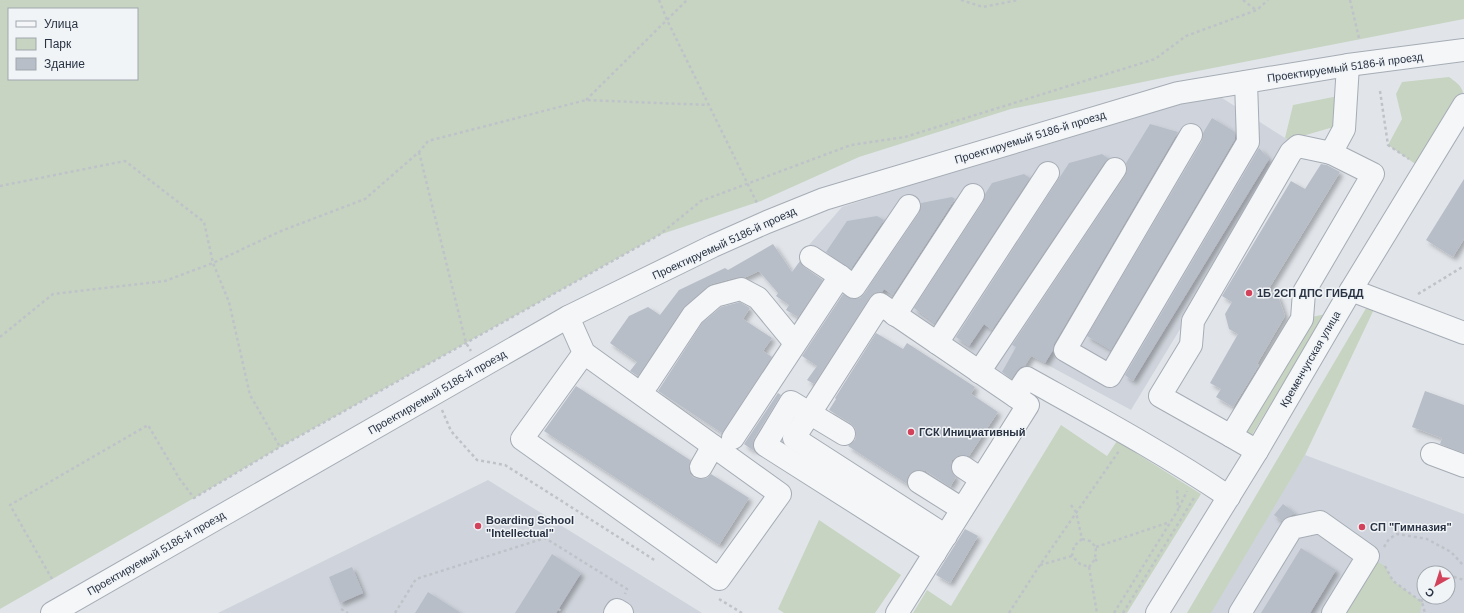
<svg xmlns="http://www.w3.org/2000/svg" width="1464" height="613" viewBox="0 0 1464 613" font-family="Arial,sans-serif">
<style>
.built{fill:#cfd4dc;fill-rule:evenodd}
.green{fill:#c7d4c2;fill-rule:evenodd}
.building{fill:#b8bec8;filter:url(#shadow)}
.lines{fill:none;stroke-linecap:round;stroke-linejoin:round}
.minor-casing{stroke:#a6acb5;stroke-width:24}
.path{stroke:#bfc3c9;stroke-width:2.5;stroke-dasharray:3 3;stroke-linecap:butt}
.minor{stroke:#f4f6f8;stroke-width:22}
.poi-dot{fill:#d2435b;stroke:#f1f4f7;stroke-width:1.5}
.labels{text-anchor:middle;stroke-width:3;stroke-linejoin:round;paint-order:stroke}
.street-label{font-size:11px;fill:#293343;stroke:#f1f4f7}
.poi-label{font-size:11px;font-weight:bold;fill:#293343;stroke:#f1f4f7;text-anchor:start}
</style>
<defs>
<filter id="shadow"><feDropShadow dx="3.5" dy="3.5" stdDeviation="2" flood-color="#0004"/></filter>
</defs>
<rect width="100%" height="100%" fill="#e1e5ea"/>
<g class="built">
<path d="M1219,96L1293,143L1131,410L1031,356L1013,389L869,288L809,245L842,207L1150,108Z"/>
<path d="M1305,455L1464,514V613H1210L1252,540ZM1424,573H1448V597H1424Z"/>
<path d="M488,480L702,613H218Z"/>
</g>
<g class="green">
<path d="M0,0H1464V19L1172,76L1011,109L859,157L761,201L659,235L280,447L194,498L0,609ZM9,9H137V79H9Z"/>
<path d="M1449,77C1462,86 1464,89 1464,105L1424,170L1388,145L1402,119L1396,94L1402,82Z"/>
<path d="M1338,96L1337,126L1306,135L1293,143L1285,138L1293,105Z"/>
<path d="M1372,298L1377,303L1305,455L1211,613H1187Z"/>
<path d="M1326,314L1250,438L1241,420L1302,319Z"/>
<path d="M1061,425L1107,456L1117,441L1201,494L1127,613H913L927,590L951,606Z"/>
<path d="M819,520L901,575L875,613H784L778,609Z"/>
<path d="M1368,556L1385,566L1393,581L1422,602L1420,613H1333Z"/>
</g>
<g class="building">
<path d="M1212,118L1235,132V139L1111,350L1087,336L1202,141L1203,133Z"/>
<path d="M1150,124L1178,132L1054,344L1053,350L1045,363L1031,356L1025,366L1021,367L1017,371L1012,379L1002,372L1016,347L1012,345L1125,176L1127,169L1126,163Z"/>
<path d="M1259,148L1269,159L1133,381L1125,375Z"/>
<path d="M1102,154L1109,159L1105,162L992,330L984,324L969,346L956,337L1069,163Z"/>
<path d="M1321,164L1327,165L1340,172L1268,290L1278,296L1285,316L1257,364L1259,365L1233,407L1216,397L1221,389L1210,383L1238,334L1229,329L1225,314L1232,302L1222,296L1291,181L1305,189Z"/>
<path d="M1024,174L1030,178L935,323L914,308L983,202L985,194L992,183Z"/>
<path d="M1464,179V239L1453,257L1426,240Z"/>
<path d="M952,197L955,199L893,295L884,289L882,292L875,293L870,297L814,384L807,380L817,366L802,356L843,294L853,299L860,298L864,294L919,213L921,203Z"/>
<path d="M877,216L884,220L851,269L826,252L847,221Z"/>
<path d="M773,244L792,272L800,261L804,267L823,280L798,317L786,310L789,305L776,296L778,293L759,271L744,278L738,277L712,284L707,287L683,308L638,376L630,371L637,362L610,343L629,316L648,307L660,315L679,290L725,268L728,270Z"/>
<path d="M740,302L750,308L743,319L772,338L763,351L772,357L722,433L658,391L702,323L721,307Z"/>
<path d="M876,333L903,349L907,343L975,387L971,394L998,412L969,456L963,455L958,456L952,460L951,466L952,472L956,477L950,487L926,471L920,470L914,471L909,475L907,484L848,446L855,440L856,435L855,428L850,423L829,410L836,399L835,398Z"/>
<path d="M576,386L690,460L689,467L690,474L694,478L701,479L707,478L711,474L749,498L719,545L544,431Z"/>
<path d="M1425,391L1464,405V453L1440,444L1442,438L1412,427Z"/>
<path d="M778,393L781,395L754,439L753,445L754,451L744,444Z"/>
<path d="M1283,504L1295,513L1282,521L1274,515Z"/>
<path d="M965,529L978,536L950,583L936,575Z"/>
<path d="M1301,548L1336,570L1310,613H1261Z"/>
<path d="M552,554L581,573L556,613H515Z"/>
<path d="M352,567L363,593L340,603L329,577Z"/>
<path d="M428,592L461,613H415Z"/>
</g>
<g class="lines">
<defs>
<g id="minor">
<path d="M1191,135L1065,350L1110,376L1248,142L1246,82"/>
<path d="M811,257L840,276"/>
<path d="M1351,290L1464,333"/>
<path d="M895,315L973,195"/>
<path d="M568,317L584,353L522,439L719,579L780,494L584,353"/>
<path d="M937,343L1048,173"/>
<path d="M979,372L1115,169"/>
<path d="M648,383L693,315L715,296L741,289L758,298L795,343"/>
<path d="M1015,396L1027,378C1095,416 1164,453 1229,497"/>
<path d="M844,434L791,402L765,445L935,553"/>
<path d="M1231,436L1160,396L1191,345L1193,321L1291,152L1298,146L1331,153"/>
<path d="M733,438L840,276L854,287L909,206"/>
<path d="M1257,451L1231,436L1302,319L1304,292L1373,174L1331,153L1344,129L1348,65"/>
<path d="M1432,454L1464,466"/>
<path d="M701,467L713,446"/>
<path d="M963,467L981,479"/>
<path d="M919,482L962,509"/>
<path d="M52,613L568,317L713,246L767,222L824,199L1178,93L1348,65L1464,50"/>
<path d="M615,613L617,610L622,613"/>
<path d="M897,613L1028,405L880,304L794,438L946,536"/>
<path d="M1157,613L1257,451L1351,290L1464,105"/>
<path d="M1240,613L1292,528L1320,522L1368,556L1333,613"/>
</g>
</defs>
<use href="#minor" class="minor-casing"/>
<g class="path">
<path d="M659,0L667,20L758,205"/>
<path d="M961,0L983,7L1018,0"/>
<path d="M1243,0L1256,10"/>
<path d="M1350,0L1359,38"/>
<path d="M1380,91L1388,145L1409,159"/>
<path d="M586,100L687,0"/>
<path d="M419,152L466,343L471,351"/>
<path d="M0,186L125,161L204,222L213,263L229,302L250,395L280,447"/>
<path d="M1418,294L1464,266"/>
<path d="M0,337L53,294L165,281L213,263L281,231L365,199L419,152L428,141L586,100L708,105"/>
<path d="M442,410L451,431L477,460L505,465L656,561"/>
<path d="M1071,505L1076,512L1082,539"/>
<path d="M1179,508L1187,491"/>
<path d="M1082,539L1074,546L1072,556L1080,564L1089,567"/>
<path d="M1082,539L1090,541L1096,547L1095,559L1089,567"/>
<path d="M1096,547L1170,522"/>
<path d="M1384,547L1389,539L1397,534L1427,539L1451,552L1464,566"/>
<path d="M1095,559L1099,563"/>
<path d="M1040,565L1072,556"/>
<path d="M1385,566L1393,581L1422,602L1425,613"/>
<path d="M1089,567L1097,613"/>
<path d="M1431,573L1435,571L1440,573"/>
<path d="M1448,575L1464,580"/>
<path d="M52,579L10,505L148,425L179,478L194,498L280,447L659,235L701,201L851,145L905,137L1155,59L1186,36L1257,10L1268,0"/>
<path d="M719,599L742,613"/>
<path d="M1422,602L1420,588L1424,580"/>
<path d="M341,609L348,613"/>
<path d="M558,609L565,613"/>
<path d="M395,613L416,579L545,538L627,589L625,594"/>
<path d="M1009,613L1040,565L1119,451"/>
<path d="M1114,613L1178,510L1177,487"/>
<path d="M1123,613L1194,498"/>
</g>
<use href="#minor" class="minor"/>
</g>
<g class="poi-dot">
<circle cx="1249" cy="293" r="4"/>
<circle cx="911" cy="432" r="4"/>
<circle cx="478" cy="526" r="4"/>
<circle cx="1362" cy="527" r="4"/>
</g>
<g class="labels">
<g class="street-label">
<text transform="translate(1345 67) rotate(-8)" y="4">Проектируемый 5186-й проезд</text>
<text transform="translate(1030 137) rotate(-17)" y="4">Проектируемый 5186-й проезд</text>
<text transform="translate(724 243) rotate(-25)" y="4">Проектируемый 5186-й проезд</text>
<text transform="translate(1310 359) rotate(-60)" y="4">Кременчугская улица</text>
<text transform="translate(437 392) rotate(-30)" y="4">Проектируемый 5186-й проезд</text>
<text transform="translate(156 553) rotate(-30)" y="4">Проектируемый 5186-й проезд</text>
</g>
<g class="poi-label">
<text x="1257" y="297">1Б 2СП ДПС ГИБДД</text>
<text x="919" y="436">ГСК Инициативный</text>
<text x="486" y="524">Boarding School<tspan x="486" dy="13">"Intellectual"</tspan></text>
<text x="1370" y="531">СП "Гимназия"</text>
</g>
</g>
<rect x="8" y="8" width="130" height="72" fill="#f1f4f7" stroke="#a1a7af"/>
<rect x="16" y="21" width="20" height="6" fill="#f4f6f8" stroke="#a1a7af"/>
<text x="44" y="28" font-size="12" fill="#293343">Улица</text>
<rect x="16" y="38" width="20" height="12" fill="#c7d4c2" stroke="#a1a7af"/>
<text x="44" y="48" font-size="12" fill="#293343">Парк</text>
<rect x="16" y="58" width="20" height="12" fill="#b8bec8" stroke="#a1a7af"/>
<text x="44" y="68" font-size="12" fill="#293343">Здание</text>
<g transform="translate(1436 585) rotate(219)"><circle r="19" fill="#f1f4f7" stroke="#a1a7af"/>
<path d="M0-3L7 15L0 10L-7 15Z" fill="#d2435b"/>
<text y="-6" font-size="11" font-weight="bold" text-anchor="middle" fill="#293343">С</text>
</g>
</svg>
